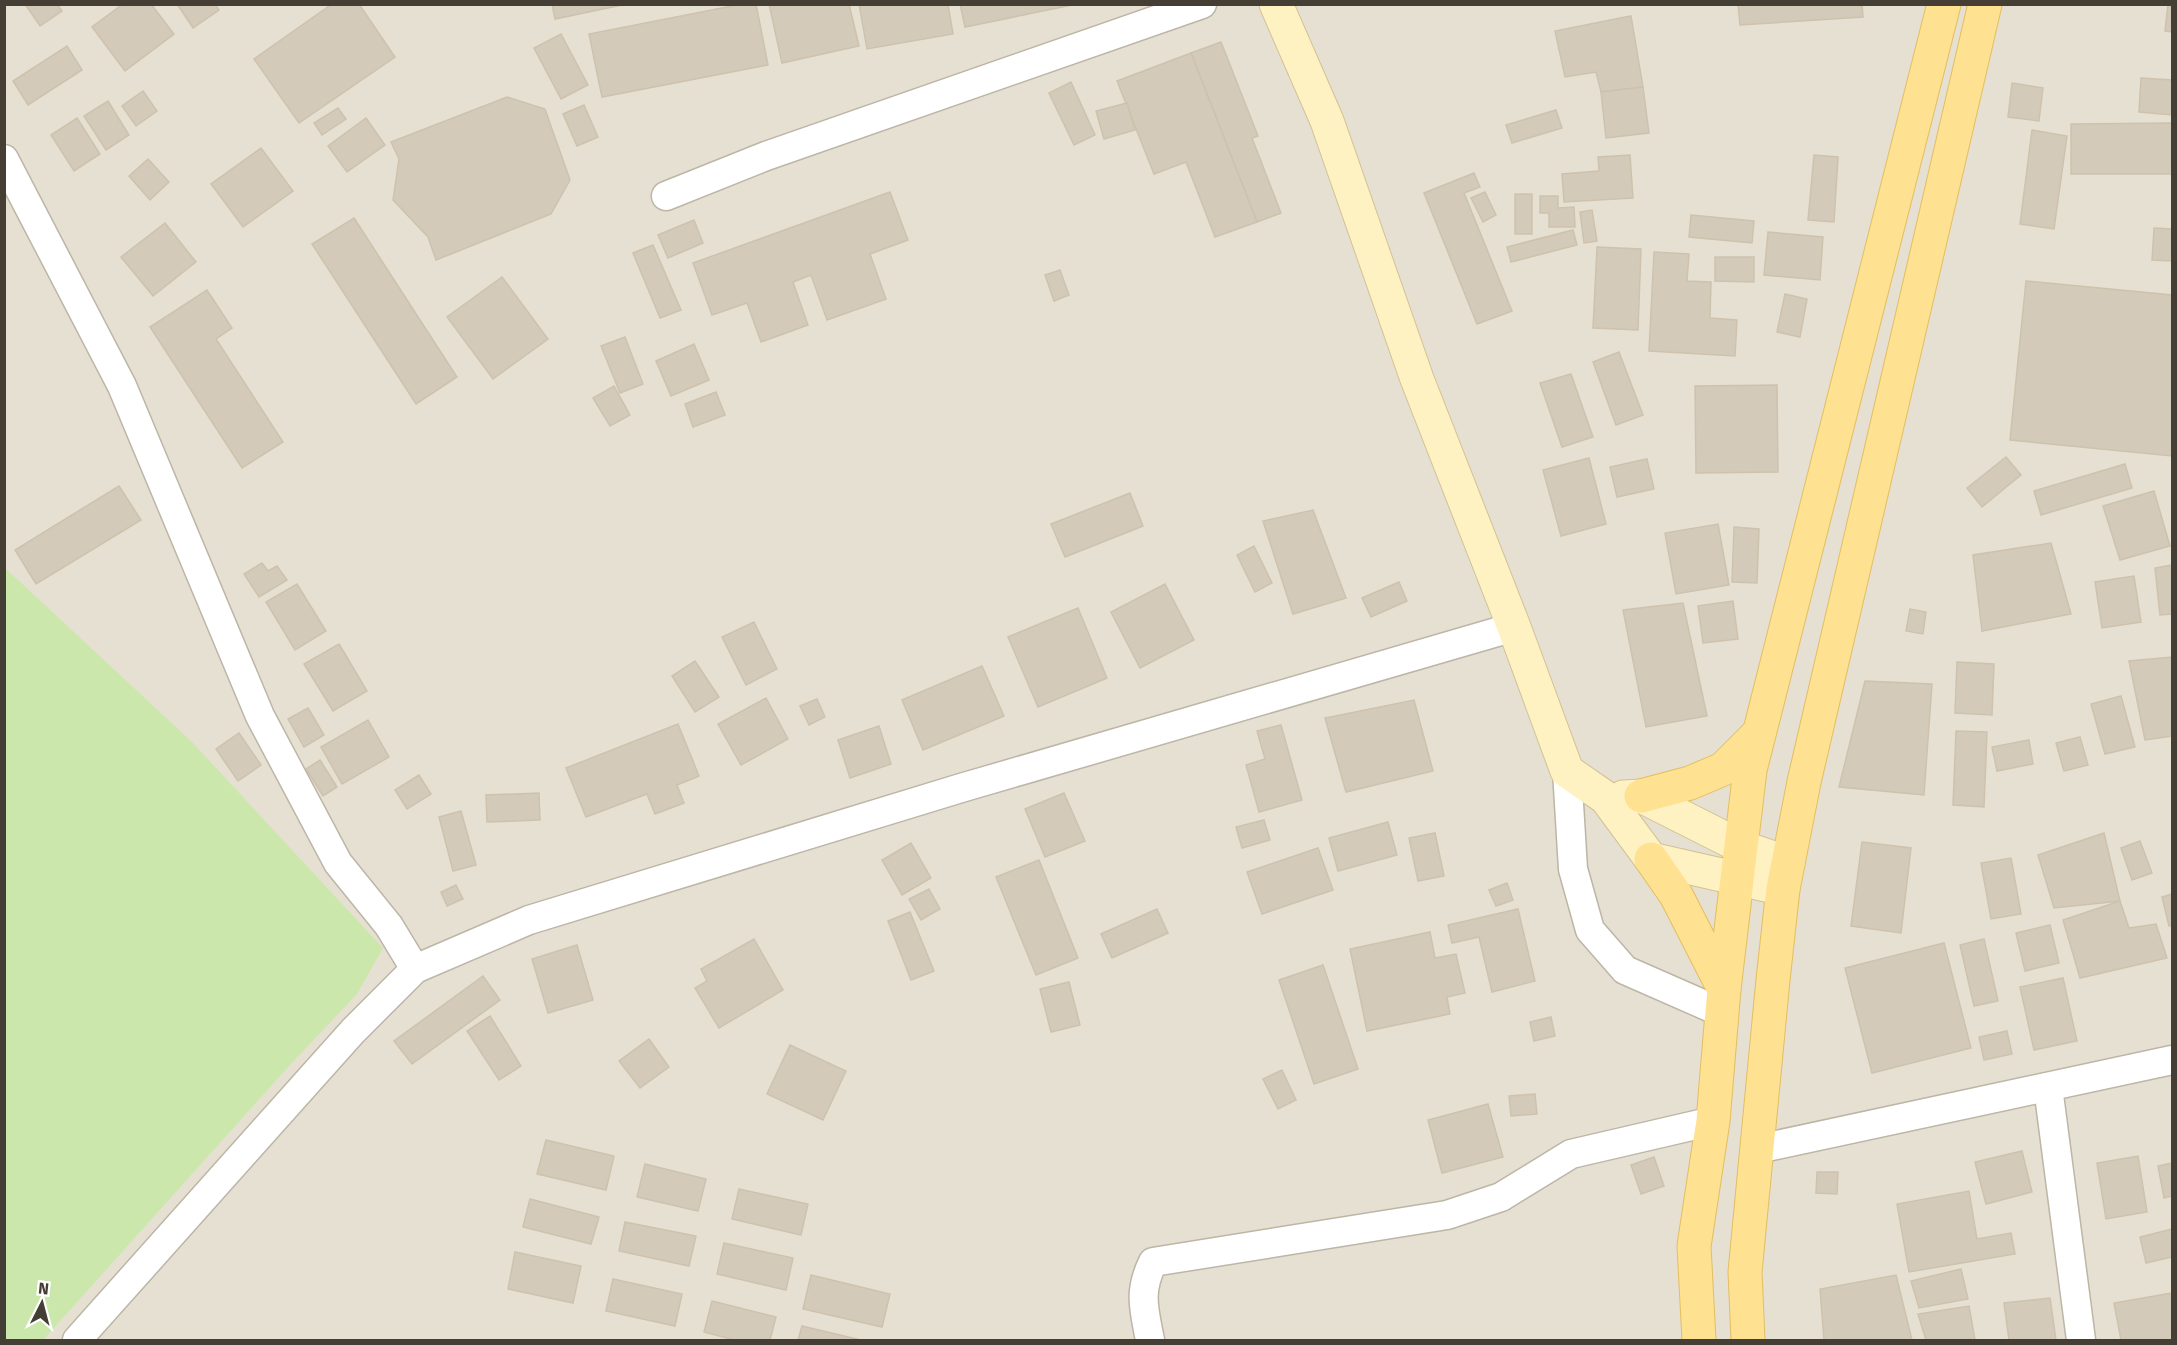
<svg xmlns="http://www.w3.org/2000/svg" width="2177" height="1345" viewBox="0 0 2177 1345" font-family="'Fira Sans',sans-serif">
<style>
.residential{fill:#e6e0d2}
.green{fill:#cbe7ac}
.building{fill:#d4caba;stroke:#cec2ad;stroke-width:1.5}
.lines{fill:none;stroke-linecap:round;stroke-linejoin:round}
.street-casing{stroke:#bdb6a7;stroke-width:31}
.secondary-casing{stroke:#d2c294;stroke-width:35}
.primary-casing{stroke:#e3be61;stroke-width:35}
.street{stroke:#fff;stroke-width:28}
.secondary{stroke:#fef1c2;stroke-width:33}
.primary{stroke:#fee191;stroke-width:33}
</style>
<rect width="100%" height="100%" fill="#f2eee4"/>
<rect class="residential" x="5" y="5" width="2167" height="1335"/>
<path class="green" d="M4,567L191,741L383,948L357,994L289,1066L43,1340H5Z"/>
<g class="building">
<path d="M25,4H57L62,11L40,26Z"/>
<path d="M123,4H151L174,34L125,71L92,27Z"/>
<path d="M177,4H215L219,10L193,28Z"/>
<path d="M332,4H359L395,57L299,123L254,59Z"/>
<path d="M552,4H627L555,19Z"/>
<path d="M742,4H756L768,65L602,97L589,34Z"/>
<path d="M769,4H849L859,46L782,63Z"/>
<path d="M859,4H948L953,34L867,49Z"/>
<path d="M960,4H1077L965,27Z"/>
<path d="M1738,4H1862L1863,17L1740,25Z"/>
<path d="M2168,4H2172V32L2165,31Z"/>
<path d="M1631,16L1643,87L1601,92L1596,72L1565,77L1555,31Z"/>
<path d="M561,34L588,85L561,99L534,48Z"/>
<path d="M1221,42L1258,136L1252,138L1281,213L1257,222L1191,53Z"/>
<path d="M67,46L82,70L28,105L13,81Z"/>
<path d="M1191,53L1257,222L1215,237L1186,162L1154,174L1117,81Z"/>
<path d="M2141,78L2172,80V115L2139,112Z"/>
<path d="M1071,82L1095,135L1074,145L1049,93Z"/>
<path d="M2012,83L2043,88L2039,121L2008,117Z"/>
<path d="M1643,87L1649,133L1606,138L1601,92Z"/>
<path d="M143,91L157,111L136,126L122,106Z"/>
<path d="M507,97L545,109L570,180L551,214L436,260L428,237L393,200L399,159L391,142Z"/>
<path d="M108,101L129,135L106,150L84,116Z"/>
<path d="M1127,103L1135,130L1104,139L1096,111Z"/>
<path d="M584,105L598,137L577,146L563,114Z"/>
<path d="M338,108L346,119L322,135L314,123Z"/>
<path d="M1556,110L1562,128L1512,143L1506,125Z"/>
<path d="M77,118L100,154L74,171L51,135Z"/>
<path d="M366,118L385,145L347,172L328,146Z"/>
<path d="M2172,123V174H2071V124Z"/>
<path d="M2032,130L2067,136L2054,229L2020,224Z"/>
<path d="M261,148L293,191L243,227L211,184Z"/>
<path d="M1630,155L1633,198L1564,202L1562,174L1599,171L1598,157Z"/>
<path d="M1814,155L1838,157L1834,222L1808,220Z"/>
<path d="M148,159L169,182L150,200L129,176Z"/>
<path d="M1474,173L1480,187L1464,193L1512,311L1477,324L1424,193Z"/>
<path d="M890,192L908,240L870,254L886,299L827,320L811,275L793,282L808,325L761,342L747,303L712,315L693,263Z"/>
<path d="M1485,192L1496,215L1483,222L1471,198Z"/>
<rect x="1515" y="194" width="17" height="40"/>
<path d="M1540,196H1558V208L1574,207L1575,227H1549V213H1540Z"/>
<path d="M1592,210L1597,241L1584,243L1580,212Z"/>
<path d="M1691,215L1754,221L1752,243L1689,237Z"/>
<path d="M354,218L457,377L416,404L312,244Z"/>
<path d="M694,220L703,243L668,258L658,235Z"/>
<path d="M165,223L196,262L153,296L121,257Z"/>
<path d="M2154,228L2172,229V261L2152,260Z"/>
<path d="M1573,230L1577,245L1511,262L1507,247Z"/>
<path d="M1768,232L1823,237L1820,280L1764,275Z"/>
<path d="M653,245L681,310L660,318L633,253Z"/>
<path d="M1597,247L1641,249L1638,330L1593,328Z"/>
<path d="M1654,252L1689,254L1687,281L1711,282L1710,318L1737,320L1735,356L1649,351Z"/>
<path d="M1715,257H1754V282L1715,281Z"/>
<path d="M1060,270L1069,295L1054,301L1045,275Z"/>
<path d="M502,277L548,339L493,379L447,317Z"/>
<path d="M2026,281L2172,295V456L2010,440Z"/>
<path d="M207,290L232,328L216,339L283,442L242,468L150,327Z"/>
<path d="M1785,294L1807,299L1800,337L1777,332Z"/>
<path d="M625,337L643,384L620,393L601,346Z"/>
<path d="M694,344L709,380L671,396L656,361Z"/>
<path d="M1619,352L1643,415L1616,425L1593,362Z"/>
<path d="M1571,374L1593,437L1562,447L1540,383Z"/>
<path d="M1777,385L1778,472L1696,473L1695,386Z"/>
<path d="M614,386L630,415L610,426L593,398Z"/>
<path d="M716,392L725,415L693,427L685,404Z"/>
<path d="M2006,457L2021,475L1982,507L1967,488Z"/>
<path d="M1589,458L1606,524L1561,536L1543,470Z"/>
<path d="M1647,459L1654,489L1617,497L1610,467Z"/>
<path d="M2125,464L2132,488L2041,515L2034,491Z"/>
<path d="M119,486L141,520L36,584L15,550Z"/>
<path d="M2154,491L2170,546L2120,560L2103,506Z"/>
<path d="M1130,493L1143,526L1065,557L1051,524Z"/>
<path d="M1313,510L1346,598L1293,614L1263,521Z"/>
<path d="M1718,524L1729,585L1676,594L1665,533Z"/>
<path d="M1734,527L1759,529L1757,583L1732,582Z"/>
<path d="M2051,543L2071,614L1982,631L1973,555Z"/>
<path d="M1254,546L1272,583L1255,592L1237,555Z"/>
<path d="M262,563L268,571L277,566L287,580L259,597L244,574Z"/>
<path d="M2172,565V614L2160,615L2155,568Z"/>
<path d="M2134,576L2141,622L2102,628L2095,582Z"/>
<path d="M1399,582L1407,601L1371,617L1362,598Z"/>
<path d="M297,584L326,631L295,650L266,602Z"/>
<path d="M1165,584L1194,640L1140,668L1111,612Z"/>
<path d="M1733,601L1738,639L1703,643L1698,606Z"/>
<path d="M1683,603L1707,716L1646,727L1623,610Z"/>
<path d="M1078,608L1107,678L1038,707L1008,637Z"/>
<path d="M1910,609L1926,612L1923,634L1906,631Z"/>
<path d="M754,622L777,669L746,685L722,637Z"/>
<path d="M339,644L367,691L333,711L304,664Z"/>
<path d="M2172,657V736L2145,740L2129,661Z"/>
<path d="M695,661L719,697L695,712L672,676Z"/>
<path d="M1957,662L1994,664L1992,715L1955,713Z"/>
<path d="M982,666L1004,716L923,750L902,700Z"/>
<path d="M1865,681L1932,684L1924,795L1839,787Z"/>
<path d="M2121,696L2135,747L2105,754L2091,704Z"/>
<path d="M766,698L788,739L741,765L718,724Z"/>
<path d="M817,699L825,717L809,725L800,706Z"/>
<path d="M1414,700L1433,771L1346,792L1325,718Z"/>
<path d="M308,708L324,735L304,747L288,719Z"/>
<path d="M368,720L389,757L342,784L321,747Z"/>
<path d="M678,724L699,776L677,785L684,803L655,814L647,794L586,817L566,768Z"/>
<path d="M1281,725L1302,800L1259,812L1246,765L1265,759L1257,731Z"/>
<path d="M879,726L891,764L850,778L838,740Z"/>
<path d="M1956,731L1987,732L1984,807L1953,805Z"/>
<path d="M239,733L261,765L238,781L216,749Z"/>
<path d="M2080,737L2088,765L2064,771L2056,743Z"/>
<path d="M2029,740L2033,764L1997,771L1992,747Z"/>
<path d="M320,760L337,787L323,796L306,769Z"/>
<path d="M419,775L431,794L407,809L395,790Z"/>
<path d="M539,793L540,820L487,822L486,795Z"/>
<path d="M1064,793L1085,841L1045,857L1025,809Z"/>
<path d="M461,811L476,865L453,871L439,817Z"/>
<path d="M1264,820L1270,840L1242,848L1236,827Z"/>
<path d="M1388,822L1397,855L1338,871L1329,838Z"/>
<path d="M1435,833L1444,876L1418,881L1409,838Z"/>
<path d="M2104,833L2120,901L2054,908L2038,855Z"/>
<path d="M2140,841L2152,873L2132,880L2121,848Z"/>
<path d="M1862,842L1911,848L1901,933L1851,926Z"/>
<path d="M911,843L931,878L902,895L882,860Z"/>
<path d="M1318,848L1333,890L1262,914L1247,872Z"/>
<path d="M2011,858L2021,914L1991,919L1981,863Z"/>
<path d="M1039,860L1078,958L1036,975L996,877Z"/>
<path d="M1507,883L1513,900L1496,906L1489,890Z"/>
<path d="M456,885L463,899L447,906L441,892Z"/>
<path d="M929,889L940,909L921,920L909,899Z"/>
<path d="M2172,894V926H2169L2162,897Z"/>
<path d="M2120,901L2129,928L2156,924L2167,958L2080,978L2063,920Z"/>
<path d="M1157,909L1168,933L1112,958L1101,934Z"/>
<path d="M1518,909L1535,981L1492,992L1479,937L1452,943L1448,925Z"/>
<path d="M910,912L934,971L911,980L888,921Z"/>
<path d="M2050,925L2059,963L2025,971L2016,933Z"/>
<path d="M1430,932L1435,958L1456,954L1465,993L1447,997L1450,1014L1367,1031L1350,949Z"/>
<path d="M754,939L783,990L719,1028L695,988L707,981L701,969Z"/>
<path d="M1984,939L1998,1001L1974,1006L1960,945Z"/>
<path d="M1944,943L1971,1048L1872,1073L1845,968Z"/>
<path d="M577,945L593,1000L548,1013L532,959Z"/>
<path d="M1323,965L1358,1069L1314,1084L1279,980Z"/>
<path d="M483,976L500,1000L412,1064L394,1041Z"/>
<path d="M2063,978L2077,1041L2034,1050L2020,987Z"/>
<path d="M1069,982L1080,1025L1051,1032L1040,989Z"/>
<path d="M490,1016L521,1066L499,1080L467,1031Z"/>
<path d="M1551,1017L1555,1036L1534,1041L1530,1022Z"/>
<path d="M2007,1031L2012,1054L1984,1060L1979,1037Z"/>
<path d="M649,1039L669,1067L640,1088L619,1061Z"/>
<path d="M790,1045L846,1071L823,1120L767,1094Z"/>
<path d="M1282,1070L1296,1100L1278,1109L1263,1079Z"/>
<path d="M1535,1094L1537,1114L1511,1116L1509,1096Z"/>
<path d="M1488,1104L1503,1157L1442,1173L1428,1120Z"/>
<path d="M546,1140L614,1156L606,1190L537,1174Z"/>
<path d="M2022,1151L2032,1192L1986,1204L1975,1162Z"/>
<path d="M2138,1156L2147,1212L2106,1219L2097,1163Z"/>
<path d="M1654,1157L1664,1186L1641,1194L1631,1165Z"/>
<path d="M2172,1163V1196L2164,1198L2158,1166Z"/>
<path d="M645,1164L706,1179L698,1211L637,1197Z"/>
<path d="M1817,1172H1838L1837,1194L1816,1193Z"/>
<path d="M739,1189L808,1204L801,1235L732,1219Z"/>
<path d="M1969,1191L1977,1239L2011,1233L2015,1254L1909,1272L1897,1204Z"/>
<path d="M530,1199L599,1217L591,1244L523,1227Z"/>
<path d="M625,1222L696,1236L689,1266L619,1251Z"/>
<path d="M2172,1229V1257L2146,1263L2140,1237Z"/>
<path d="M724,1243L793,1258L786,1290L717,1274Z"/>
<path d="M515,1252L581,1266L573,1303L508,1289Z"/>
<path d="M1961,1269L1968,1299L1919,1308L1911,1281Z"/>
<path d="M811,1275L890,1294L882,1327L803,1309Z"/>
<path d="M1896,1275L1912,1340H1824L1820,1289Z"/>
<path d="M613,1279L682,1294L675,1326L606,1311Z"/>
<path d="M2172,1293V1340H2121L2114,1303Z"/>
<path d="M2050,1298L2056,1340H2009L2004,1303Z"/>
<path d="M712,1301L776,1317L770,1340H734L704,1332Z"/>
<path d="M1969,1306L1975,1340H1926L1918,1314Z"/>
<path d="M802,1326L861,1340H798Z"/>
</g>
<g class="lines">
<defs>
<g id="street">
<path d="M4,159L122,386L260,716L338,863L389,926L415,969"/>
<path d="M666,196L766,156L1202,4"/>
<path d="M1567,771L1573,869L1590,930L1625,970L1723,1013"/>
<path d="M2048,1087L2081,1340"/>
<path d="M1758,1149L2172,1060"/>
<path d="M77,1340L353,1031L415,969L529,920L961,788L1514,627"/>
<path d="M1150,1340C1144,1309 1138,1292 1153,1262L1447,1215L1501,1197L1571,1154L1713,1121"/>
</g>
<g id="secondary">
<path d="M1276,4L1327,121L1417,379L1514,627L1567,771L1606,798L1651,859L1783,889"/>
<path d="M1623,797L1641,796L1742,847L1788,863"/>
</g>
<g id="primary">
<path d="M1641,796L1690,783L1723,769L1759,733"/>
<path d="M1651,859L1676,895L1724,989"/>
<path d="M1699,1340L1694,1246L1713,1121L1724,989L1750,770L1944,4"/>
<path d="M1748,1340L1745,1272L1773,980L1783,889L1804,782L1985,4"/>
</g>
</defs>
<use href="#street" class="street-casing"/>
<use href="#secondary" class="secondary-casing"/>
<use href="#primary" class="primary-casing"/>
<use href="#street" class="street"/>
<use href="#secondary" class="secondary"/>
<use href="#primary" class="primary"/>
</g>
<rect width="2177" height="1345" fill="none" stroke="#443e34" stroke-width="12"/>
<g transform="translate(42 1303) rotate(6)" stroke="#ffffff" stroke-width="4.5" paint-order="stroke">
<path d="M0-4.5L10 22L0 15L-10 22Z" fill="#443e34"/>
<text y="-9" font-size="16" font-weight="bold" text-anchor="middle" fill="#443e34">N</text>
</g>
</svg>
